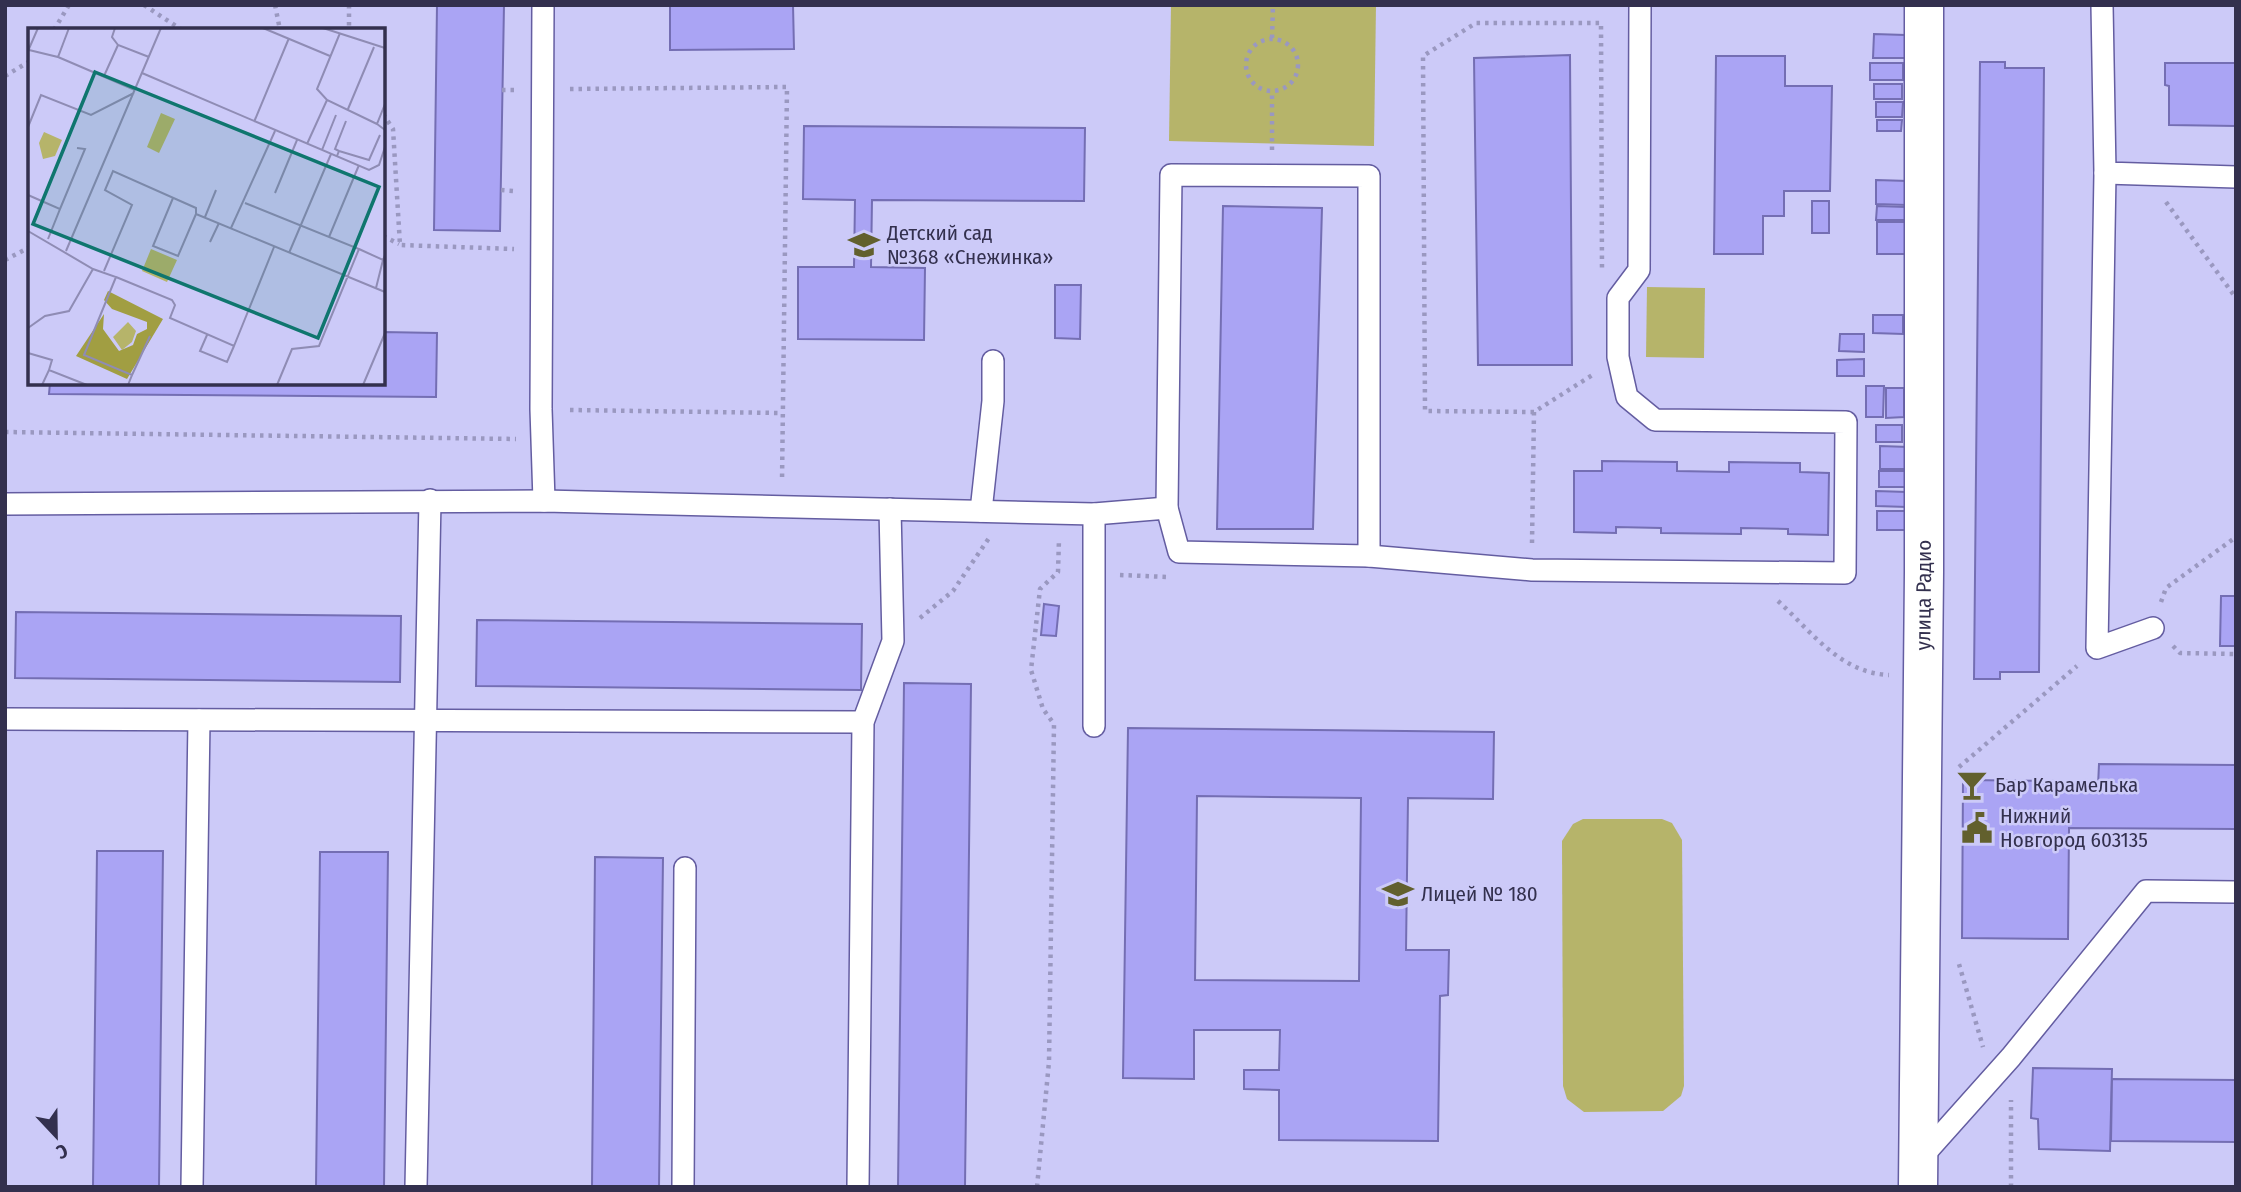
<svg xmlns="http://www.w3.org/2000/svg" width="2241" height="1192" viewBox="0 0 2241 1192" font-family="'Fira Sans Condensed',sans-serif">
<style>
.green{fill:#b6b46a}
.building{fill:#aaa4f4;stroke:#746eb3;stroke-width:2;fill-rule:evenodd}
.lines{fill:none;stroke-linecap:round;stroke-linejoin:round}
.service-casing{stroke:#645da1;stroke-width:24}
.minor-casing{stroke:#645da1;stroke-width:41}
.path{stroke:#9a98c0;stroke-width:4.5;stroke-dasharray:3.5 5;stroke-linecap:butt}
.service{stroke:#fff;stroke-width:21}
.minor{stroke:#fff;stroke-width:38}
.labels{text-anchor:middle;stroke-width:5;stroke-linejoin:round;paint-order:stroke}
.poi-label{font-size:21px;fill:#33304e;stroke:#cccaf8;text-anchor:start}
.street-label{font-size:21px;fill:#33304e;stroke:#cccaf8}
.inset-road{fill:none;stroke:#8f8cb4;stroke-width:2}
.view{fill:#0f766e;fill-opacity:0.15;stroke:#0f766e;stroke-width:3.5}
.inset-edge{fill:none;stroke:#33304e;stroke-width:3.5}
</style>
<rect width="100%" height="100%" fill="#cccaf8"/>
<g class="green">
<path d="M1171,5H1376L1374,146L1169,141Z"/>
<path d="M1647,287L1705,288L1704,358L1646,357Z"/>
<path d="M1583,819H1662L1672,823L1682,840L1684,1086L1681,1096L1663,1111L1584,1112L1567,1099L1563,1086L1562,841L1573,824Z"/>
</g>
<g class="building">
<path d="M437,5H504L500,231L434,230Z"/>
<path d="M670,5H793L794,49L670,50Z"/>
<path d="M1874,34L1905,35V58H1873Z"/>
<path d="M1570,55L1572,365H1478L1474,58Z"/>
<path d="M1716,56H1785V86H1832L1830,191H1784V216H1763V254H1714Z"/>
<path d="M1980,62H2005V68H2044L2039,672H2000V679H1974Z"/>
<rect x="1870" y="63" width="33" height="17"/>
<path d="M2165,63H2236V126L2169,125V86L2165,85Z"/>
<rect x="1874" y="84" width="28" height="15"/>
<path d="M1876,102H1903L1902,117H1876Z"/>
<path d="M1877,120H1902L1901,131H1877Z"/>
<path d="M804,126L1085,128L1084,201L872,200L871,267L925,268L924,340L798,339V267H854L855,200L803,199Z"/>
<path d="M1876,180L1908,181L1907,205L1876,204Z"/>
<rect x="1812" y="201" width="17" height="32"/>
<path d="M1223,206L1322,208L1313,529H1217Z"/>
<path d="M1877,206L1906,207L1905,220H1876Z"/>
<rect x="1877" y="222" width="35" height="32"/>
<path d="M1055,285H1081L1080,339L1055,338Z"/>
<path d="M1873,315H1903V334L1873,333Z"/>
<path d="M383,332L437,333L436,397L49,394L50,383H383Z"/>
<path d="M1840,334H1864V352L1839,351Z"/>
<path d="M1864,359V376H1837V360Z"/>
<path d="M1866,386H1884L1883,417H1866Z"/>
<path d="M1886,388H1904V417L1886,418Z"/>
<rect x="1876" y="425" width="26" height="17"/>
<path d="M1880,446L1909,447V469H1880Z"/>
<path d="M1602,461L1677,462V471L1729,472V462L1800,463V472L1829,473L1828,535L1788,534V529L1741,528V534L1661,533V528L1616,527V533L1574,532V471H1602Z"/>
<rect x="1879" y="471" width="29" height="16"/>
<path d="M1876,491L1907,492V507L1876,506Z"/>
<path d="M1877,511H1910L1909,530H1877Z"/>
<path d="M2221,596H2236V646H2220Z"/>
<path d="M1044,604L1059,606L1056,636L1041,635Z"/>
<path d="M16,612L401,616L400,682L15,678Z"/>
<path d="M477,620L862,624L861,690L476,686Z"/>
<path d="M904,683L971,684L965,1187H898Z"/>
<path d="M1128,728L1494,732L1493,799L1408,798L1406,950H1449L1448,995L1440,996L1438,1141L1279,1140V1090L1244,1089V1070H1279L1280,1030H1194V1079L1123,1078ZM1197,796L1361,798L1359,981L1195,980Z"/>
<path d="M2099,764L2236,765V829L2069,828L2068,939L1962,938L1963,780L2061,781V786H2098Z"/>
<path d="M97,851H163L159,1187H93Z"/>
<path d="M320,852H388L384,1187H316Z"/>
<path d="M595,857L663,858L659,1187H592Z"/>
<path d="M2033,1068L2112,1069L2110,1151L2039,1149L2038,1119L2031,1118Z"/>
<path d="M2112,1079L2236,1080V1142L2111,1141Z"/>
</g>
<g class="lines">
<defs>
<g id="service">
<path d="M543,5L541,409L544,501"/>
<path d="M2102,5L2105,173L2236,177"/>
<path d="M2105,173L2097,648L2153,628"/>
<path d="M5,504L544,501L1094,514L1167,508L1179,552L1369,556L1532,570L1845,573L1846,422L1655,420L1627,397L1618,357V298L1639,270L1640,5"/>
<path d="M1167,508L1171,175L1369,176V556"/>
<path d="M981,511L993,401V361"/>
<path d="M1094,514V726"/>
<path d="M5,719L863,722"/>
<path d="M1919,1160L2011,1057L2146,891L2236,892"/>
<path d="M192,1187L199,720"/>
<path d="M416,1187L430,500"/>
<path d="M683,1187L685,868"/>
<path d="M858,1187L863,722L893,641L890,509"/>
</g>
<g id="minor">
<path id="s1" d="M1918,1187L1924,572V5"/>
</g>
</defs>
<use href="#service" class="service-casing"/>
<use href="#minor" class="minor-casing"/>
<g class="path">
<path d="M144,5L182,30"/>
<path d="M275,5L280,30"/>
<path d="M349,5V30"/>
<path d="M54,30L69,5"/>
<path d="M1272,38L1273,5"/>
<circle cx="1272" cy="65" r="26"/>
<path d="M5,76L30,61"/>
<path d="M570,89L787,87L782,481"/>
<path d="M502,90H515"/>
<path d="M383,114L393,129L400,245L514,249"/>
<path d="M1272,150V91"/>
<path d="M501,190L514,191"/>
<path d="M2166,202L2236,298"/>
<path d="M383,236L399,244"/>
<path d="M5,260L30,247"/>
<path d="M570,410L781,413"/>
<path d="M1534,412L1425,411L1423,56L1476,23H1601L1602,272"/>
<path d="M5,432L516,439"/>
<path d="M1532,543L1534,412L1594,374"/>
<path d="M1120,575L1167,577"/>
<path d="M1778,601C1812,632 1840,673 1889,675"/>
<path d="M2161,602L2166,588L2236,537"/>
<path d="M920,618L953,591L989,538"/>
<path d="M2173,646L2180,653L2236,654"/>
<path d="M1959,767L2077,666"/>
<path d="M1959,964L1983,1047"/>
<path d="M1037,1187L1049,1062L1054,724L1043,709L1031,670L1040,589L1058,572L1059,539"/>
<path d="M2011,1187V1100"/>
</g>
<use href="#service" class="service"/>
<use href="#minor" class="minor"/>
</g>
<defs>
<symbol id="school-bare" viewBox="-9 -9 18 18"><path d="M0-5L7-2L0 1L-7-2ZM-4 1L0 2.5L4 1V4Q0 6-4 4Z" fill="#62602d" stroke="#cccaf8" stroke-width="2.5" paint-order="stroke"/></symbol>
<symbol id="bar-bare" viewBox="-9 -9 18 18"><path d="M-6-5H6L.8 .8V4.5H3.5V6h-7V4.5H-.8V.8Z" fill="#62602d" stroke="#cccaf8" stroke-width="2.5" paint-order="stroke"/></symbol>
<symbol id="civic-bare" viewBox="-9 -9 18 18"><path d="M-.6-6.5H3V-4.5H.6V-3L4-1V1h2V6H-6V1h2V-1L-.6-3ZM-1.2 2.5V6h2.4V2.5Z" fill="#62602d" stroke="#cccaf8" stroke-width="2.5" paint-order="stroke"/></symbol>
</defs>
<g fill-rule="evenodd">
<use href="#school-bare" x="842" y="223" width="44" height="44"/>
<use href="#bar-bare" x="1950" y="763" width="44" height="44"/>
<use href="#civic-bare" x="1955" y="806" width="44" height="44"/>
<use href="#school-bare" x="1376" y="872" width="44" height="44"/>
</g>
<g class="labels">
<g class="poi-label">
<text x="887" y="240">Детский сад<tspan x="887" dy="24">№368 «Снежинка»</tspan></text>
<text x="1995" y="792">Бар Карамелька</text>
<text x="2000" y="823">Нижний<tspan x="2000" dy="24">Новгород 603135</tspan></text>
<text x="1421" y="901">Лицей № 180</text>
</g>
<g class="street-label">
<text dy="7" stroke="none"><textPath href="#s1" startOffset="592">улица Радио</textPath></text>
</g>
</g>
<g transform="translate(28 28)">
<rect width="357" height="357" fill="#cccaf8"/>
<path d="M133,85L147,91L131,125L119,119ZM16,104L34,112L27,128L15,131L11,115ZM123,221L149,232L139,254L114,243ZM100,294L108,303L104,314L94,322L85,309Z" fill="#b6b46a"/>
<path d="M80,263L135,291L99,351L48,328L76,286L75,301L91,323L105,317L109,306L119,301V294L84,281L76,272Z" fill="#a19e42"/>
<path class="inset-road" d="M87,0L84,9L90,17L121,29M235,0L302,28M295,0L357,20M312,5L289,61L299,72L349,96M1,22L30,29L41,0M0,23L10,0M30,29L107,62M114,45L341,142L351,137L357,119M76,48L90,17M357,76L349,96L357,102M320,81L346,19M226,94L261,10M0,99L13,67L63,87L106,65M279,116L299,72M294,122L308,87M311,123L307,121L318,93M309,128L311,123L341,132L352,107M247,165L269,112M0,167L32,181L20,211M145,170L125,218L150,228L168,186M217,175L331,221L291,318L264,321L249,357M32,181L57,121L49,120M177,189L188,162M203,200L247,103M0,203L65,241L88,249L56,327L104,347L100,357M301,209L331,137M182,214L191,195M331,221L355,232L357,227M38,223L133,0M261,225L303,126M76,243L104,177L77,162L85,143L168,180V186L357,264M88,249L144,272L147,277L142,290L206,318L246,219M348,260L355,232M0,300L17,288L41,283L65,241M179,307L172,323L199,334L206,318M0,325L24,332L21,342M104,347L122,308M14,357L21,342L59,357M335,357L357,305"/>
<path class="view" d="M67,44L351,159L290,310L5,196Z"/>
<rect width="357" height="357" class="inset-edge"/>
</g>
<rect width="2241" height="1192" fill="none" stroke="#33304e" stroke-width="14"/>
<g transform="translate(56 1136) rotate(158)" stroke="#cccaf8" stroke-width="5" paint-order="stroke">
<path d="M0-5L12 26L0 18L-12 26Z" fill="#33304e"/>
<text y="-10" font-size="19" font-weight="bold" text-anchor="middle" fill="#33304e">С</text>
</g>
</svg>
